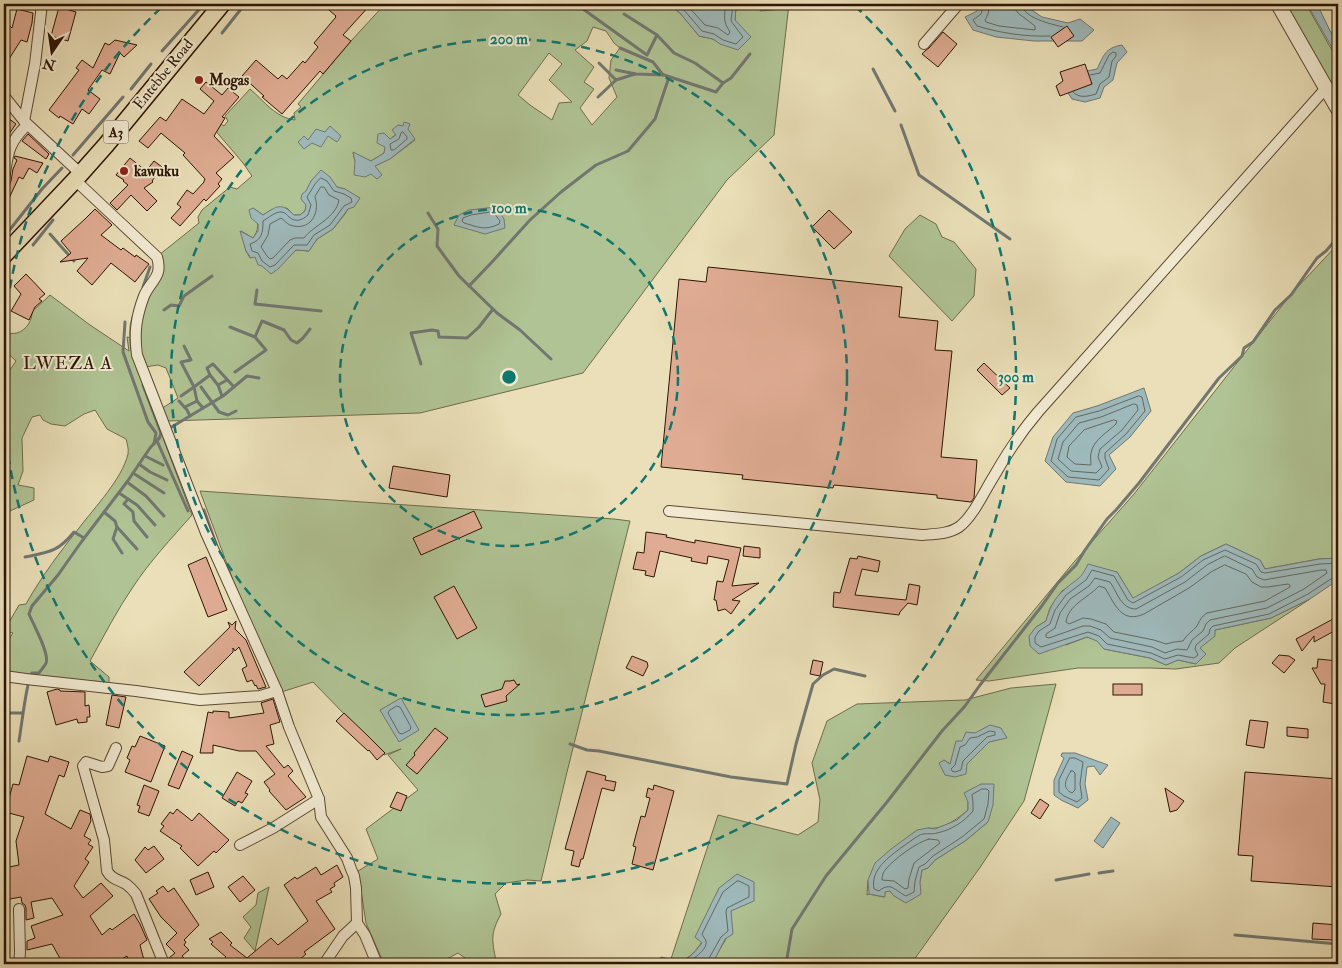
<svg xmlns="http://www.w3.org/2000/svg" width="1342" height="968" viewBox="0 0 1342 968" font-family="'IM FELL Double Pica',serif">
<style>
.green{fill:#b0c394;stroke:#6e6c4b;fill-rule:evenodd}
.water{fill:#9eb9bb;stroke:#717771}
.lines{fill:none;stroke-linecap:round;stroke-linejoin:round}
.shore{stroke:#66675e;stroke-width:1}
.stream{stroke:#717771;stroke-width:3}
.building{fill:#dfac93;stroke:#2d1502}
.minor-casing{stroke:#5c4830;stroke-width:12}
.tertiary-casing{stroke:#5c4830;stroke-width:16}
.primary-casing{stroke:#2d1502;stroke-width:19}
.minor{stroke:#f1ead1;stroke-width:10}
.tertiary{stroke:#f1ead1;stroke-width:14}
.primary{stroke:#eadfb8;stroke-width:16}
.ring{fill:none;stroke:#0f766e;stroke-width:2.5;stroke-dasharray:9 6}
.poi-dot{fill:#8f2418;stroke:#f1ead1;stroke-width:2}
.labels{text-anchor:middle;stroke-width:4;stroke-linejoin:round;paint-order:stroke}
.shield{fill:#f1ead1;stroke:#685540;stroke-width:1}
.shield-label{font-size:14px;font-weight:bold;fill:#2d1502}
.street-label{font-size:15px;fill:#2d1502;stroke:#f1ead1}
.poi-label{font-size:15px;font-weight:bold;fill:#2d1502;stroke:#f1ead1;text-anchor:start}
.quarter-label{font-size:18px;letter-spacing:1px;fill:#2d1502;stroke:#f1ead1}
.centre{fill:#0f766e;stroke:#f1ead1;stroke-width:2.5}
.ring-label{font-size:15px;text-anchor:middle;font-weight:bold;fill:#0f766e;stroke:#f1ead1;stroke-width:4;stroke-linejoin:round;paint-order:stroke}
</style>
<rect width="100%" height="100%" fill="#eadfb8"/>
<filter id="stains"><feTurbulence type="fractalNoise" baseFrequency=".004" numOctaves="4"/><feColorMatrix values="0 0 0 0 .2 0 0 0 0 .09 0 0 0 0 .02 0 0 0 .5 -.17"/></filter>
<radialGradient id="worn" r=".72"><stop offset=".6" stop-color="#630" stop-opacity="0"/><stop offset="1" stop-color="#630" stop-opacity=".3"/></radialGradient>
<g class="green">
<path d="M385,4H640L641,5L668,4L680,13L699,36L713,39L721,44L735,20L736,7L745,4H773L767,8L762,6L760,11L781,9L783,4H789L774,135L727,180L583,373L420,413L167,421L161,409L178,398L166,368L158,365L145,367L141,355L138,335L140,322L159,255L199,223L198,217L202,210L230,187L237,189L252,176L243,163L214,129L219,123L224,126L228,121L225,116L250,89C264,101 276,118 295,120L294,113L301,107L298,104L351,41ZM593,27L606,31L614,43L620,48L611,60L609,78L617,97L592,125L580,108L594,89L584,82L594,67L575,50L587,41ZM549,53L562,64L549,80L572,102L559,103L552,120L530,105L518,95ZM403,126L415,140L391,158L375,166L355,161L353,153L371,161L384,153C385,141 396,135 403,126ZM321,171L337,187L345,189L348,209L345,214L333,229L317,239L309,251L296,250L287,259L255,256L250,258L246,251L241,231L253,238C261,227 257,220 253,208L263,215L271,210L287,208L294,215H300L305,211L311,181Z"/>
<path d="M1283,4H1306L1338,61V100Z"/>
<path d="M920,215L936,224L942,237L954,242L976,269L974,296L952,321L889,256L905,229Z"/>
<path d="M1338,244V558L1319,559L1265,569L1260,560L1226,544L1201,556L1179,573L1133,599L1117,572L1082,577L1062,591L1050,608L1046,621L1036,627L1066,645L1087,637L1097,640L1104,649L1150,658L1166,665L1178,660L1196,664L1197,647L1215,630L1271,618L1310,599L1235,648L1219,663L1176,669L1150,668H1078L989,681L976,680L1074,562L1134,494L1292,293Z"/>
<path d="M50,295L90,325L129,351L127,337L132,338L163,438L192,515C171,539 150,561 133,587C117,610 104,636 90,661L109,677V686L4,673V646L13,633L4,631L19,605L26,604C41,577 60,552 79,528C95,507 122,479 128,454C129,449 127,443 126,439L107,429L95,410L84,414L65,426L51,424L43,420L40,415L32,417L22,438L23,471L18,485L34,488V500L10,511H4V379L16,361L4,350V333C8,333 13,334 17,333C27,330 33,319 32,310L36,308Z"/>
<path d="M200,491L614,519L630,521L567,772L541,881L527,880L506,883L495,894L501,914C490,934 492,940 496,961C479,968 472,963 458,953L441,962L419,960L425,964H384L366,923L358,871L378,859L366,829L418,790L388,755L401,749L384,755L313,682L275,694Z"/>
<path d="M1056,684L1024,801L981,866L911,964H711L726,939L731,911L754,882L695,937L702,942C693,954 687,963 671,959L718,815L798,835L818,822L820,800L812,763L827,721L857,704L965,700L1011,688ZM1007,737L989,742L967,764L945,775L944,760L950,764L962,741ZM968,802L988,822L965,841L935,860L928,868L922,870L920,882L894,896L890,891L884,892V897L869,894L867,895L868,880L928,828C943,830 957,819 968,810Z"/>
<path d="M269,887L255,951L244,938L251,927L243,917L256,905L258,893Z"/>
</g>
<g class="water">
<path d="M668,4H745L736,7L735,20L751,37L738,50L720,44L713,39L699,36L680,13Z"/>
<path d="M979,4H1023L1042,17L1068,23L1080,19L1094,30L1082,41H1034L996,37L973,30L965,17L977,11Z"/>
<path d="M1307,4H1317L1338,47V58Z"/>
<path d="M1122,45L1127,52L1117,63L1113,80L1104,87L1100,98L1085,102L1072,99L1066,90L1063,81L1082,72L1097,69C1104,55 1105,48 1122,45Z"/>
<path d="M404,122L410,124L408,129L415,139L390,159L375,166L382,175L377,179L371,174L365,177L354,175L355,161L353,152L371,161L384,153L385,147L377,143L378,134L384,133L390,139L396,135L392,130L398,125L403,126Z"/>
<path d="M330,126L341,136L337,142L328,136L321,147L312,143L304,149L298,142L304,136L308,140L316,129L325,132Z"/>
<path d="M321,170L330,177L337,187L345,189L360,198L354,207L348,209L333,229L317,239L309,251L296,250L278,269L271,274L262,266L258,265L255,257L251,258L246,251L240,231L253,238L258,231V224L251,218L249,210L253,208L263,215C277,206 281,202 294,215H300L305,211L306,205L301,199L302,194L306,191L311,181Z"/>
<path d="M496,207L504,219L505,228L485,234L454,225L459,215L469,210Z"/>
<path d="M1144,388L1151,411L1130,437L1109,455L1116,469L1100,486L1066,482L1045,461L1053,437L1073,413L1097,406Z"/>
<path d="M1226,544L1260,560L1265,569L1319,559L1338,558V580L1310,599L1271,618L1215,630V636L1200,648L1206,654L1196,664L1178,660L1166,665L1150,658L1104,649L1097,641L1087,637L1039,654L1030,646L1029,636L1036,627L1046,621C1049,610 1054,598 1064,590C1077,578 1080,581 1088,564L1117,572L1133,598L1179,573L1201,556Z"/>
<path d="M401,698L419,730L399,742L380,710Z"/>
<path d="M990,725L1001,728L1007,738L989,742L967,764L966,774L955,777L945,775L939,763L944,760L950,764L956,741H962L966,732L975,733Z"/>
<path d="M1062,753H1075L1108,765L1100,775L1094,766L1087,767L1085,784L1088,800L1078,808L1061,800L1054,795V780L1064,758L1061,756Z"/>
<path d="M981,784H994L993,805L988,822L965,841L935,860L928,868L922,870L920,882L921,894L906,903L894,896L890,891L885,892V897L869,894L868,880L875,863L891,849L917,830L928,828L935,829L957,820L968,810V802L964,793Z"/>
<path d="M1111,817L1120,823L1103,848L1094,841Z"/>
<path d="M737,874L754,882V901L731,911L733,934L725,939L713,963L711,964H655L661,957C684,963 687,962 702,943L695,937L719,888Z"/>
</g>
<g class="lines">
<g class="shore">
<path d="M676,4L683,9L702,31L714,34L723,40L736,44L743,37L731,21L733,4"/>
<path d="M686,4L705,25L718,28L728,35L730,32C723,22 724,16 726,4"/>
<path d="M984,4L981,14L973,20L977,26C1001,33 1025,37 1050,36"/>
<path d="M990,4L988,14L985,20L986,22L999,26L1035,30V26L1018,13L1015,9L1014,4"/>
<path d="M1021,4C1023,18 1051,24 1063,27"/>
<path d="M1073,92C1079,99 1089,96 1096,94L1100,84L1109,77L1112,61L1116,56V53L1113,52L1109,55L1100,73L1090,75"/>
<path d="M403,132L407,137V139L394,150H391L390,144L399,139L401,133Z"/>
<path d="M321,178L327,181L334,191L344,194L351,198L352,202L344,206L330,225L314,235L307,245H294L275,265L270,267L262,261L258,253L252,251L250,244C262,240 263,233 263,221C268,218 276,211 282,212C286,213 287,215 289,217C296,223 302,220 308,215L311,205L307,197L315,184Z"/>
<path d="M321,187H324L329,195L339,200C336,218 314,225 304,238H295L290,240L273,258L270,259L267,256L261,247L268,235L270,224L281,218C284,220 287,224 290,225C309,232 321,214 315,197Z"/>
<path d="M493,212L500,221L499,224C485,231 478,227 464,223L462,221L463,218L471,215Z"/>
<path d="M1139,396L1142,397L1145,411L1126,434L1105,453V458L1109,469L1099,480L1068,477L1051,461L1057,439L1076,417L1099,411Z"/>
<path d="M1134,404L1137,405L1138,410L1122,430L1100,449L1098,457L1102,467L1096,473L1071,471L1058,459L1063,442L1079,423L1101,417Z"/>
<path d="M1114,420L1117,421L1116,424C1108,432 1093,440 1091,453C1090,457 1091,461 1091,465L1075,464L1067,457L1069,446L1084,430Z"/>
<path d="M1225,556L1252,569L1257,577L1264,580L1321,570H1326L1327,573L1304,589L1267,608L1210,620L1206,624L1203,631L1192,640L1187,650L1177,649L1165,653L1152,647L1110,638L1101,630L1090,626H1083L1049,638L1046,637V634L1055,628L1060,613L1070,599L1089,586L1095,578L1110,582C1117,592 1121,609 1136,609L1185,582L1207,565Z"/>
<path d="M1338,563L1320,564L1265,573L1261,572L1256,564L1225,550L1203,560L1181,577L1133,603L1128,600L1114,576L1092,570L1086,580L1066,595L1055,610L1050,624L1039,631L1035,637V643L1041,647L1088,632L1099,636L1107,644L1151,653L1165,659L1178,655L1194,658L1198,655L1195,649L1196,645L1209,634L1210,629L1213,626L1269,614L1308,594L1334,577L1338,576"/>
<path d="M1225,565L1246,574L1252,582L1261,587H1268L1288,584L1290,585V587L1265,601L1207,613C1201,617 1200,620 1197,626C1193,631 1186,635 1183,641L1174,642L1166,644L1154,640L1114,632L1106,624L1091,619L1083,618L1069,624L1066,622C1068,605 1088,598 1099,586L1105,588C1115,604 1121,624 1144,614L1189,588L1211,572Z"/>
<path d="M397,706L400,707L411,727L410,730L402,734L399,733L388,713L389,711Z"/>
<path d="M990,731L995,732V735L987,737L963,761L961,770L955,772L952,771L951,769L955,765L960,747L965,745L970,738L977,737Z"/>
<path d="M1070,758H1075L1083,762L1080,784L1082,798L1077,802L1064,796L1059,792V780Z"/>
<path d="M1071,771H1073L1075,773V790L1072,793C1061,788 1066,779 1071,771Z"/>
<path d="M982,789H987L989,791L988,804L984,819L962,837L933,856L925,864L919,867L915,881L914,892L906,896C895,891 891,881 879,891L874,889C870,870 889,857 902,847C907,844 913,839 918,836C924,832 931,835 937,833C951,830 964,822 973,811V802L972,795Z"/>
<path d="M929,839L938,840L940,843L914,863L909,879L908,888L905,889L894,881L882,880C882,876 883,872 886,869C894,859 917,842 929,839Z"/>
<path d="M684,964C691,961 708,950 706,941C705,938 703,937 702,934L723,892L737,881H739L749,886V897L727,908L726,912L728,931L721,937L708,960V964"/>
</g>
<g class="stream">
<path d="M452,4L456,5"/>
<path d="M576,4L647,55L657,35"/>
<path d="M624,14L657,35L674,53L695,63L723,83"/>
<path d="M222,33L245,4"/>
<path d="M620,48L653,62L663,75"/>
<path d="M162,51L204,4"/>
<path d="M599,63L616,80"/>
<path d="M873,69L895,111"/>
<path d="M616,70L636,74L664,75L716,92L723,83L731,78L750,54"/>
<path d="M131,89L151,64"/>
<path d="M598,97L616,80L635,74"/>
<path d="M901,125L919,175L1010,239"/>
<path d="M73,155L123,97"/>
<path d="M428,213L438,229L437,246L459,276L497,313L520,330L551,359"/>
<path d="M50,234L74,261"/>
<path d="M4,237L42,189L62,168"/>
<path d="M33,245L53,220"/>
<path d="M469,286L492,262L530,220L561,192L596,165L628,151L655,119L669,77"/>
<path d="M143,287L150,267"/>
<path d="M257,290L255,304L321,311"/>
<path d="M164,310L171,305L179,306L184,296L212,276"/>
<path d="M125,322L123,352L148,422L156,433L154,444"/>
<path d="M230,327L255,337L266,350L235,372"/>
<path d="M255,337L262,321L284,330L291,340L297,343L303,338L310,329"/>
<path d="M184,346L191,360L181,362L194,387L210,375L207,368L213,364L234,387"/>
<path d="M132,350C130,339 130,328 133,317"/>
<path d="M421,364L411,333L432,330L438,331L439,337L467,338L479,327L493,309"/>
<path d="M210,375L218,385L222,396"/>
<path d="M4,382L5,391L4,413"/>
<path d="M143,385L161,433L159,439"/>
<path d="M218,385L227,380"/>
<path d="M201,387L219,412L228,415L236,411"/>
<path d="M181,396L194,387L197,401"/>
<path d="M179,401L187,410L190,416"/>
<path d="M185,407L197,401L203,408"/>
<path d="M169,426L170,428L223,396L247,376L259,378"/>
<path d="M157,441L188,511"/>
<path d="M145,456L163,465"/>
<path d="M139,464L150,472L167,480"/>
<path d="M133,473L164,493"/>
<path d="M127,482L146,496L164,516"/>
<path d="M119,493L137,505L155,525"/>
<path d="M128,499L124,504L133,512L134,521L147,537"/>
<path d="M204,510L216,544"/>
<path d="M104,512L115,521L117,527L137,549"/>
<path d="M117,527L113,539L122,553"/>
<path d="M25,557C49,552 58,552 74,532L84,538"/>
<path d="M30,677L32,673H39C41,670 45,666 46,663C50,654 33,624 29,614L32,606L58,575L82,541L127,482L150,448L159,438"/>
<path d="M4,713H22"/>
<path d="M19,741C22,722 24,703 28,685"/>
<path d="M570,744L587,750L599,751L731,777L787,784L796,744L813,684L823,675L834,669L865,676"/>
<path d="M1099,873L1113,871"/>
<path d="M1056,880L1089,874"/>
<path d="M1235,935L1338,944"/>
<path d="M786,964L792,929L826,876L887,802L942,731L965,706L980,685L1041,607L1058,583L1076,565L1085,550L1107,519L1116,510L1139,483L1219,378L1242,356L1244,348L1253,342L1275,310L1291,295L1317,258L1326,251L1338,237"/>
</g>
</g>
<g class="building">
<path d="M322,4H336L342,9L347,4H371L343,35L351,41L323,74L320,71L282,114L262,97L264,96L242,76L256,60L278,79L282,75L287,79L303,61L305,63L318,47L314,43L336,17H335L336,16Z"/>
<path d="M59,7L76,12L68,41L51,36Z"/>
<path d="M17,9L33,13L32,23L27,42L21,40L4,67V20L12,28Z"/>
<path d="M1067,26L1074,36L1058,47L1051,37Z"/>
<path d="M943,32L957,44L938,67L922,54L925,51L929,48Z"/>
<path d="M115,40L137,45L124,57L120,53L110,74L102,70L88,90L100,99L89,114L82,109L73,124L60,116L59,118L49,110L79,70L76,68L82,60L93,68L105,43L109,45Z"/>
<path d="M1085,64L1092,84L1060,96L1056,86L1063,81L1060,72Z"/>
<path d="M206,82L222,95L228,88L239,97L222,117L225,118L214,136L234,157L216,173L222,179L218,184L220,186L206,201L204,199L180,226L171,218L181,207L177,204L187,190L193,194L204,182V181L205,179L183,155L185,153L161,133L148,148L139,141L160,117L166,121L182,99L204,114L214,101L200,89Z"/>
<path d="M4,115L16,124L4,141Z"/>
<path d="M28,134L49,154L46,159L22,141Z"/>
<path d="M15,156L43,163L37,173L29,168L23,179L19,177L4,209V188L9,185L11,181L13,169L17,160L14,158Z"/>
<path d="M130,158L146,171L154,161L162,167L152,181L153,182L144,188L157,201L147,211L131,195L117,210L110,203L128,185L123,181L124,180L116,175Z"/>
<path d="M95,209L112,225L101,235L121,250L123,248L135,257L136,255L149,264L135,282L111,263L92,285L77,271L88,258L60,262L71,253L61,241L85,219Z"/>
<path d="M829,210L852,232L834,249L812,227Z"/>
<path d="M708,267L902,287L899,317L938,321L935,350L952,351L941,457L977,460L974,498L971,502L937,498V495L834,485L833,488L742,479L743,475L661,467L679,279L706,282Z"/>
<path d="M26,274L45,294L39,299L42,301L35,307L29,320L11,311L21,294L14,286Z"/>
<path d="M984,363L1010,388L1002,395L977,370Z"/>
<path d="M393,466L450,475L447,497L389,488Z"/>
<path d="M474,511L482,528L421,555L413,538Z"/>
<path d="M646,532L667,535L666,537L695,543V540L741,548L732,586L759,583L732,600L740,601L731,614L725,609L718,611L716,600H714L717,581L723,582L729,560L708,556L707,564L691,561L692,558L660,551L654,577L645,575L646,571L633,569L637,552L644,553Z"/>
<path d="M744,546L760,548V558L743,556Z"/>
<path d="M858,556L880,561L878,572L862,569L855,595L906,600L909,584L920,586L917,605L908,603L900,612L899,615L833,607L834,592L840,593L850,558L857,559Z"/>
<path d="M206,557L227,610L208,617L188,565Z"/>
<path d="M454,586L477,628L457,639L434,597Z"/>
<path d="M1333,619L1338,629L1314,642V636L1302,651L1296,639Z"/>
<path d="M236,621L235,629L246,640L266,687L258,689L256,685L255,686L252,680L247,682L242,669L247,666L239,647L235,651L233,648V652L199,686L184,672L230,627L228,622L232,625Z"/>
<path d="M1279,655L1289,656L1295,660L1284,673L1272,663Z"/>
<path d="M632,656L647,662L648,666L643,676L626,668Z"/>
<path d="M1318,659L1338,661V694H1336L1335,704L1323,702L1325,684H1321L1312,668H1317Z"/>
<path d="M813,660L823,662L820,676L810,674Z"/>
<path d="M514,680L517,685L520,684L506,696L507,701L485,707L481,695L502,689L505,681H510Z"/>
<rect x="1113" y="684" width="29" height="11"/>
<path d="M57,689L60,690V691L85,692V706L89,705L90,717H87V722L78,723L77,719L56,725L47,692Z"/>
<path d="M112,695L126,697L119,728L106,725Z"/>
<path d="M273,699L280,722L270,725L274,744L266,746L284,768L288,765L293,771L288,776L306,797L286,810L269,791L270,790L264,782L275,774L256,751H239L213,745V753H200L208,712L213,713V711L229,712V718L264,713L261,703Z"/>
<path d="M344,713L368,736L385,753L377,760L369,750L368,751L336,721Z"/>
<path d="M1250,720L1268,722L1264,748L1246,745Z"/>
<path d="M1287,727L1308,729V738L1287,736Z"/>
<path d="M435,728L448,738L417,774L406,765L415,755L414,753Z"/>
<path d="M140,736L165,746L151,782L125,772L130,760L127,758L132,746L135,747Z"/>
<path d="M182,751L193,756L179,789L168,785Z"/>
<path d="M27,756L48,762L50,756L69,762L64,777L59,775L45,814L71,829L80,810L90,814L91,821L84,836L91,840L88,844L93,847L85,859L89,862L74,886L83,898L101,883L113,896L90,916L102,935L110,928L112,930L134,914L140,924L147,940L140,945L145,964H129L127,956L113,964H63L52,944L27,950V941L35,938L31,926L63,915L52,898L31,902L34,918L26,920V908L25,905L22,903L21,897L4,900V868L19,865L16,841L24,817L5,812L13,784L19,785Z"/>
<path d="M587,771L606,776L605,780L616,782L614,791L602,788L583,859H581L579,867L571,865L574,851L565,849Z"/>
<path d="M237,772L252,781L245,793L248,794L242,803L238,801L235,806L222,798Z"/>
<path d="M1245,772L1338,779V887L1251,881L1253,856L1238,855Z"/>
<path d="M144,785L159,791L149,816L138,812L140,806L137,805Z"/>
<path d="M654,785L674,791L653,870L632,864L636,847L633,846L641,816L645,817L650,798L646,797L648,788L653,790Z"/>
<path d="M1165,788L1184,801L1177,810L1170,812Z"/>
<path d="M397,792L407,796L401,811L390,807Z"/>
<path d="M1040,799L1049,805L1040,819L1031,813Z"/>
<path d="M177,809L192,821L199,813L229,840L216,853L214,851L198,866L180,848L182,846L160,831L164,826L161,824L170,812L173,814Z"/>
<path d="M154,846L164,859L146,873L135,860L145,847L148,850Z"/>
<path d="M337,865L343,877L334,883L335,886L330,889L332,892L316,901L335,929L304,952L306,954L297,962H294L291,964H220L226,957L211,944L213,942L209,939L221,932L232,943L230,945L247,958L271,938L278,945L308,921L284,885L295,877L297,879L316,867L321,875Z"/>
<path d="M208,872L214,887L196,895L190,880Z"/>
<path d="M243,876L255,890L240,902L228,887Z"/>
<path d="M163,886L168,892L174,888L199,925L184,940L186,942L184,945L189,950L182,956L190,964H171L169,958L175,953L166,944L177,933L161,917L149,899L158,893L156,891Z"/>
<path d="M1313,923L1338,925V936H1333V940L1312,939Z"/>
</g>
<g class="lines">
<defs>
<g id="minor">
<path d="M42,4L35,64L24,121L81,174"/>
<path d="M924,44L956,7"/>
<path d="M4,96L24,121"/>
<path d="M4,180C8,155 7,144 27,125"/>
<path d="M75,180L157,257C163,277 151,280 144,296C136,317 134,333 137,355L206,533L277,691L289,727L319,799L321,817L347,858L351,869L354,876L356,888L357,923L365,935L377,964"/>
<path d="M669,511L922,535C934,534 949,534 959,527C973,517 985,490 994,476C1007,453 1021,432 1038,412L1326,88"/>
<path d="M4,676L26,679L136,691L200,700L260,696L277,691"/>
<path d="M116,748L108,766L102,767L86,762L83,766L104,840L107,871C111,879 119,880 126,884C130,887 133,890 136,894L164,964"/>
<path d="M240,845L273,828L319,799"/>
<path d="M19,964L20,953L19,909"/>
<path d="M324,964L343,936L357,923"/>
</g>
<path id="tertiary" d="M1278,4L1338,109"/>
<path id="primary" d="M4,255L75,180L106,145L222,4"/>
</defs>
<use href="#minor" class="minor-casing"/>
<use href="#tertiary" class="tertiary-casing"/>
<use href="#primary" class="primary-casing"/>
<use href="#minor" class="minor"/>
<use href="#tertiary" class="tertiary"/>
<use href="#primary" class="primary"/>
</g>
<g class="ring">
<circle cx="509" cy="377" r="169"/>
<circle cx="509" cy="377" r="338"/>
<path d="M4 333A507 507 0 0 1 163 6M855 6A507 507 0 1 1 4 421"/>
</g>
<g class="poi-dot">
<circle cx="199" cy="80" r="5"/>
<circle cx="124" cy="171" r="5"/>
</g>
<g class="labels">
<rect class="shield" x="103.5" y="120.5" width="25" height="23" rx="4"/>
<g class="shield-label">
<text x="116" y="137">A3</text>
</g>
<g class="street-label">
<text transform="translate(163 74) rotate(-51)" y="5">Entebbe Road</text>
</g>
<g class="poi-label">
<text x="209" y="85">Mogas</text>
<text x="134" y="176">kawuku</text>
</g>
<g class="quarter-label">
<text x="68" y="369">LWEZA A</text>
</g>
</g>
<circle cx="509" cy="377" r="8" class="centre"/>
<g class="ring-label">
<text x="509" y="44">200 m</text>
<text x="509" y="213">100 m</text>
<text x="1016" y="382">300 m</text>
</g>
<rect width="1342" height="968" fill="none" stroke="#eadfb8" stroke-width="20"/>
<rect x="5" y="5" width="1332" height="958" fill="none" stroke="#2d1502" stroke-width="2.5"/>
<rect x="10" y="10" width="1322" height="948" fill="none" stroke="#2d1502"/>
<g transform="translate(52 52) rotate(193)" stroke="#f1ead1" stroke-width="4" paint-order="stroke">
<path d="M0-4L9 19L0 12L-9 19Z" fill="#2d1502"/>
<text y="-8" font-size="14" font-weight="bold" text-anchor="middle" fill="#2d1502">N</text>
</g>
<rect width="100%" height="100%" filter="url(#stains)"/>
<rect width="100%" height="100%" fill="url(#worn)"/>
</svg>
